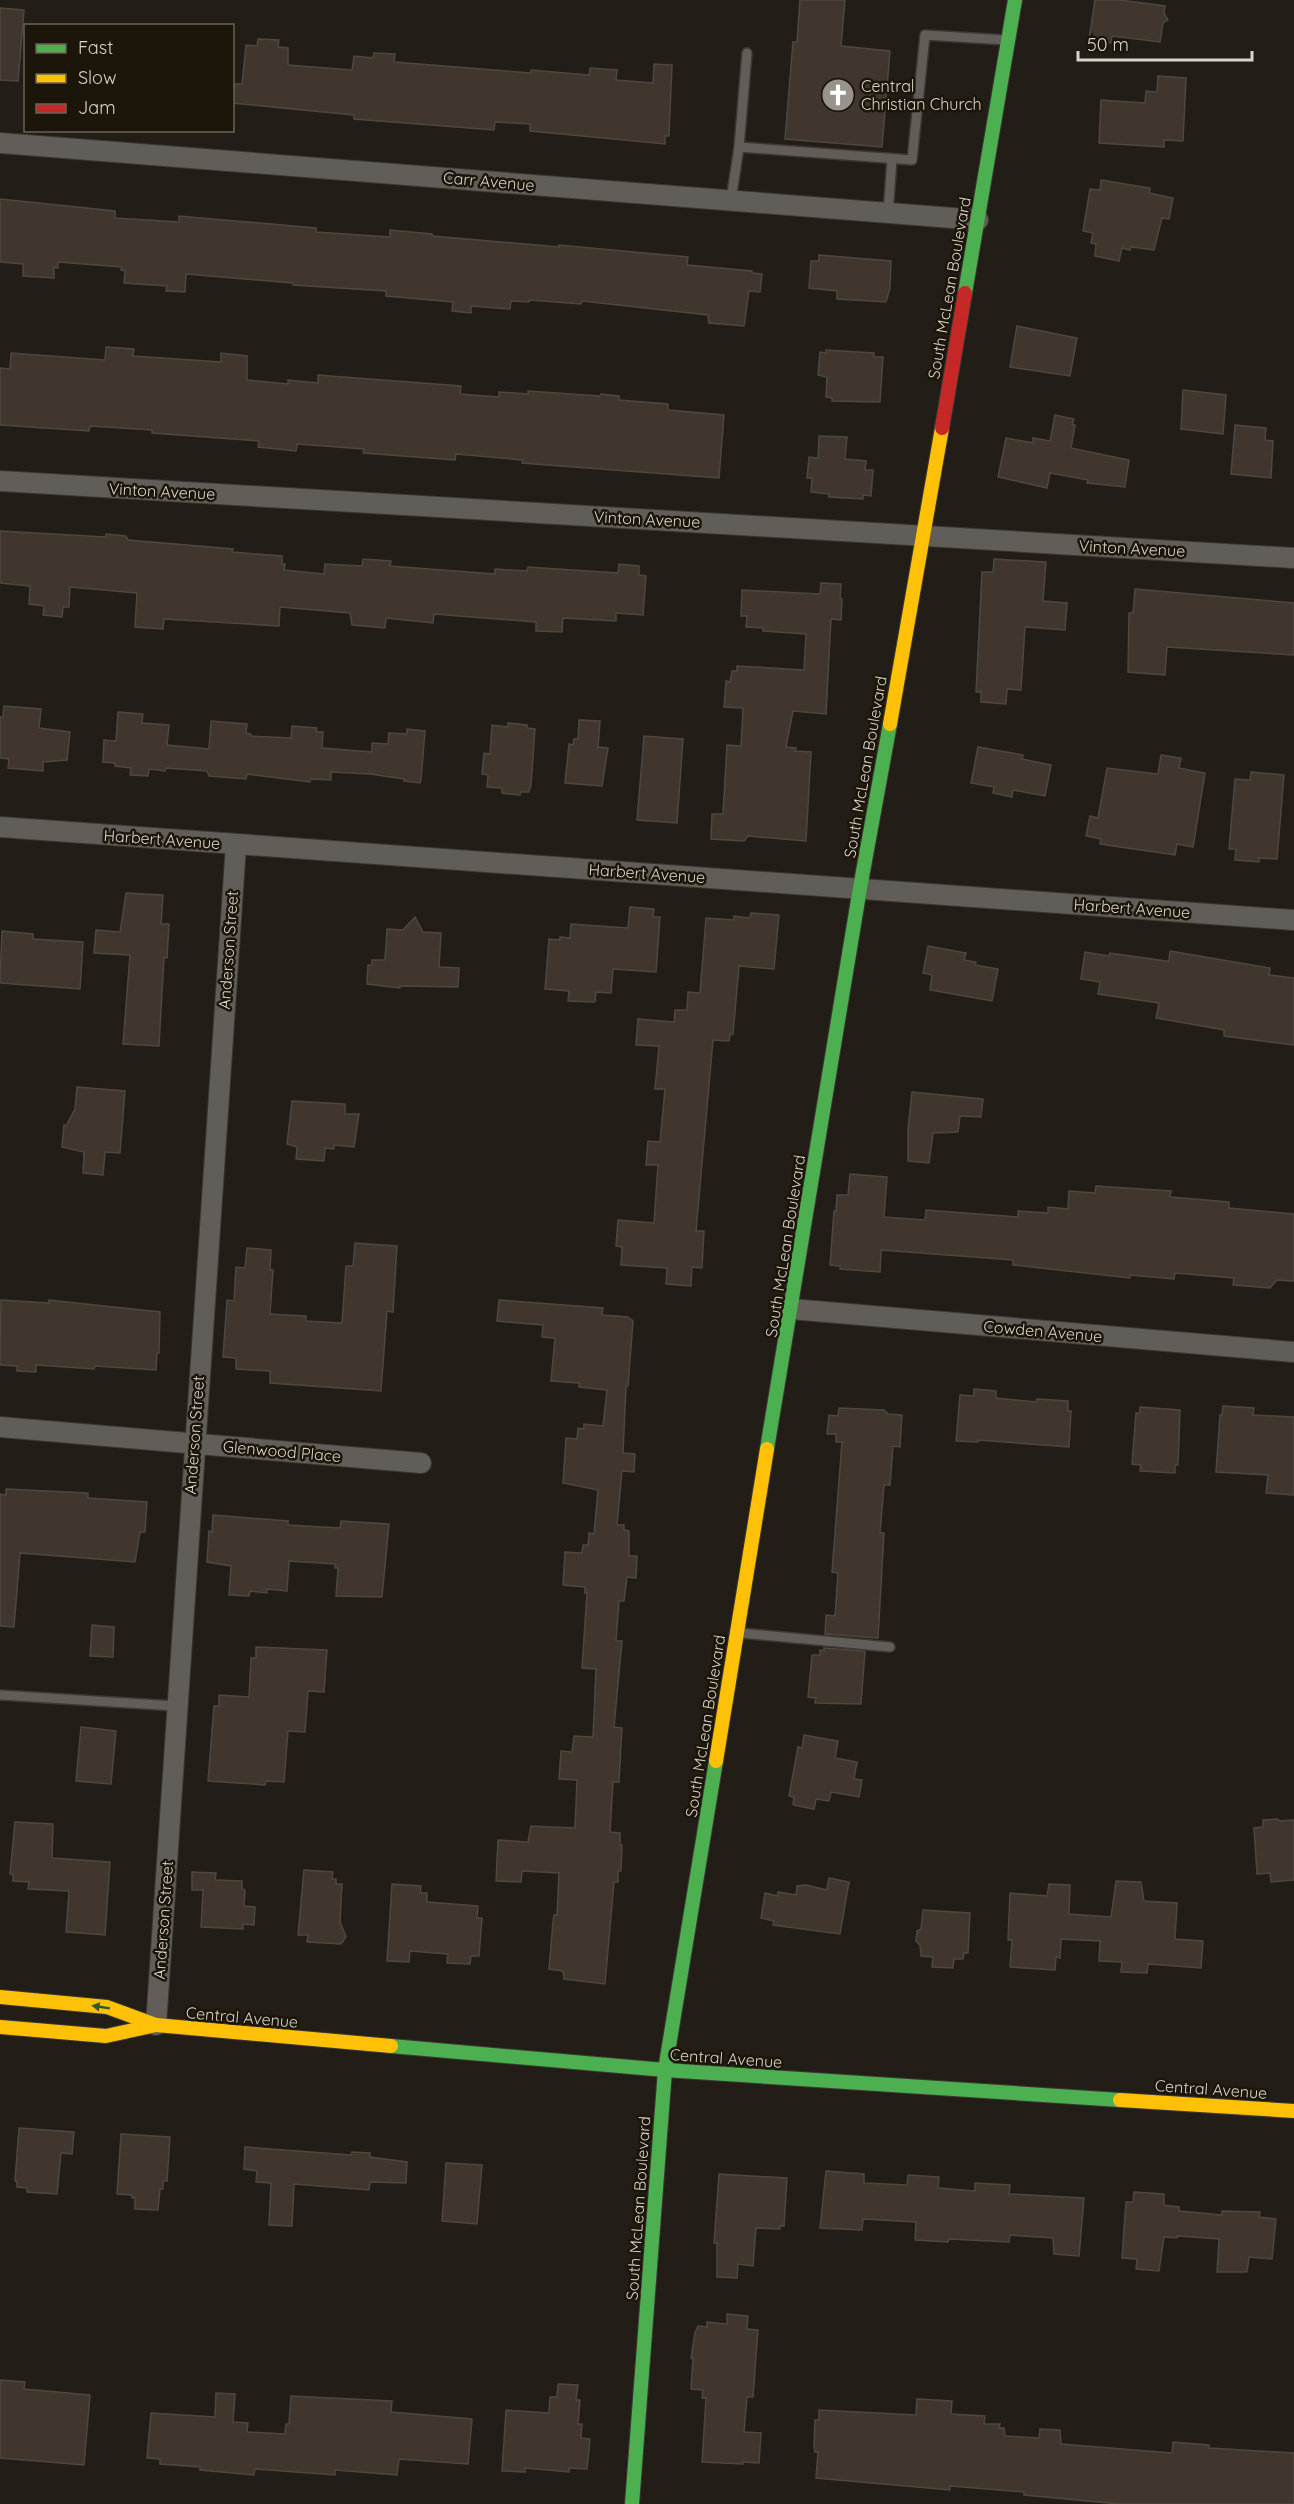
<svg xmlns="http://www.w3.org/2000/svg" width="1294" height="2504" viewBox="0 0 1294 2504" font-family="Quicksand,sans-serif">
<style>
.building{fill:#41362e;stroke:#4d4743;stroke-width:1.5}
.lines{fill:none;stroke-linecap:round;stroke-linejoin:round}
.lane-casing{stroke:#3c3934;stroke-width:12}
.street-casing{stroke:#3c3934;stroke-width:22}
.fast-casing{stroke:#3c3934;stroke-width:16}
.slow-casing{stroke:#3c3934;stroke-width:16}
.jam-casing{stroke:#3c3934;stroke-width:16}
.lane{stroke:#615d58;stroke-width:9}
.street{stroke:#615d58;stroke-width:20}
.fast{stroke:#4caf50;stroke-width:14}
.slow{stroke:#ffc107;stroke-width:14}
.jam{stroke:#c62828;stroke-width:14}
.oneway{fill:#325b2a}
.labels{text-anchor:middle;stroke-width:5;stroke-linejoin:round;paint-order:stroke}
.poi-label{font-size:16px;fill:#d8d3cb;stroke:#1c160a;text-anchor:start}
.street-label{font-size:16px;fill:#d8d3cb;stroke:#1c160a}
</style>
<rect width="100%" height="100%" fill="#221e17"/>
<g class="building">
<path d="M800,0H845L841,46L890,51L882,147L785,139L793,42H797Z"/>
<path d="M1095,0H1120L1165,6L1164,13L1168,20L1163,23L1160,42L1112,36L1111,43L1089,39Z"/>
<path d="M0,8L24,10L18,81L0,80Z"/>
<path d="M258,39L279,40L278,47L288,48V65L352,70L354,56L373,58L374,53L395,54L394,62L531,73V70L589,75L590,68L617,70L616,80L653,83L654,64L672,65L669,136H665V144L530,131V124L495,122L494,130L354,119V115L232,103V84H242L246,45L257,46Z"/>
<path d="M1158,76L1186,78L1183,141L1164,140V147L1099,143L1101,100L1145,103L1146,91L1157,92Z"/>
<path d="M1101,180L1150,188L1149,193L1173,198L1169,219L1162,218L1154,250L1131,247L1130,250L1122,248L1119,261L1095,256L1096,244L1091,243L1093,233L1083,231L1090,189L1100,190Z"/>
<path d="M0,199L115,211V218L179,222V216L316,228V232L390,237V230L432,234V236L559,247V245L688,257L687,265L752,271V273L762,274L760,292L749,291L744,326L709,323L708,315L582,301L581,304L529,300V302L511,301L510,309L471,306V313L452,311L453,302L386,296V291L293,285V283L186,274L185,292L166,291L167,286L124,283L125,271L121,270L122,267L58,262V268L54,267V278L23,276V264L0,262Z"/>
<path d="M819,255L891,261L890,288L886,302L837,299V291L809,288L811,261H819Z"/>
<path d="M1017,326L1077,338L1070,376L1010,367Z"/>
<path d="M106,347L134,349L133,356L221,362V353L247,356V380L288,384V380L318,383V375L461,386L460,394L499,397V392L528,394V391L600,396L601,394L619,396V400L668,404V410L724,415L719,478L522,463L523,460L456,454L455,460L363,453L364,449L297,444L296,451L258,447L259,441L152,433V430L90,426L89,431L0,425V368L10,369L11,353L105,360Z"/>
<path d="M826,350L874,353V357H883L880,402L832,401V398L826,397L827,377L818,375L820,352L826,353Z"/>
<path d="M1183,390L1226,395L1223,434L1181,429Z"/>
<path d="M1055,415L1074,419L1072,425H1075L1071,448L1129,460L1125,487L1087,483L1088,480L1050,473L1047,488L998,477L1006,438L1033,443V438L1050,441Z"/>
<path d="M1235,425L1266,428L1265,440L1273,441L1271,478L1231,474Z"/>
<path d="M819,436L847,437L845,459L866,461L865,470H873L871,496L863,495V499L829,497V494L811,492L812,478H807L809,457L818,458Z"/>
<path d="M0,531L106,537V534L126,536L128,540L233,549L232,552L282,556V564H285L284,570L324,574L325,564L362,566L363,559L391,561L390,566L495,574V569L527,571L528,567L618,573L619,564L639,566V575L646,576L643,615L616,613V621L563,618L562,632L536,631V622L434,614L433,623L386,618L385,628L352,625L350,613L280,607L279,626L164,619L163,629L135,627L137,593L70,587L69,607H63L62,617L43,615L44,606L29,604L30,586L0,583Z"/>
<path d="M994,559L1046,562L1043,601L1067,603L1065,630L1025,627L1021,690L1007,689L1006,704L981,702V692H976L982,572H993Z"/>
<path d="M821,583L841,584L840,598L842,599L841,620L831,619L826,714L793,711L786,747L796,748L795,751L811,752L806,841L748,836L744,841L711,839L712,814H723L727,745L741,746L743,708L724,707L726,681L730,682L732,671H737V666L804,670L806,634L763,631V628L746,627L747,616H741L742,590L820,594Z"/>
<path d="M1135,589L1294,603V655L1167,647L1165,675L1128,672L1129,613H1133Z"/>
<path d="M4,706L41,709L39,728L70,732L67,760L43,762V771L8,768L9,759L0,758V717H3Z"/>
<path d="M118,712L143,714L142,723L169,725L167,745L209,749L211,721L247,724L246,733L251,734V736L291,738L292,726L317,728L316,732H323L322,748L372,752V743L388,744L389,733L407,734V729L425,731L421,780L420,783L404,781V779L370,774L331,772V780L310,779V782L247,774L246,779L209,776L207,771L166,768L165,771L149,769L148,776L130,775L131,768L115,766V763L103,762L104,740L116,741Z"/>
<path d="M579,720L600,721L598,747L608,748L602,786L565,783L569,744L573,745L574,739H578Z"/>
<path d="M508,723L527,725V728L535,729L531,785L529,792H521L520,795L502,793V788L487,787L488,775L482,774L484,753L490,754L492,725L508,727Z"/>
<path d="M644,736L683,739L677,823L637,820Z"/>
<path d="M978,747L1023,755L1022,759L1051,765L1045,796L1013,790L1012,797L993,793L994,787L971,783Z"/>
<path d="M1161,755L1181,758L1179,768L1205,773L1193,847L1177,844L1175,855L1100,844L1101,839L1086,836L1090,816L1098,818L1107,768L1158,774Z"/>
<path d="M1251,772L1284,775L1277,859L1259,858V862L1235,860L1236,849H1229L1235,779L1250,780Z"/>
<path d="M126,893L163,895L161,924H169L167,958L164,957L159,1046L123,1044L130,955L94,953L96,930L120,932Z"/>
<path d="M630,907L654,909L653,917H660L656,972L613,969L611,993L596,992L595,1002L568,1001L569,991L545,989L549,939L560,940V937L570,938L571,924L628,928Z"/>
<path d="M751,913L779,915L774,969L739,966L733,1034H730L729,1041L713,1040L696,1231H704L702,1268L692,1267L691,1286L666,1284L667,1268L621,1265L622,1247L616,1246L618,1220L654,1223L658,1165H646L648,1141L660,1142L665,1089H655L659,1046L636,1045L638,1019L674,1022L675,1010H687L688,992L700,993L706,918L734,920V916L750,918Z"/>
<path d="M415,917L423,932L441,933L439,967L459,968L458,987L400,986V988L367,984L368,965H372V960H385L387,929L403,930Z"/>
<path d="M2,931L33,934V939L83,942L80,989L0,983Z"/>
<path d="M928,946L966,953L964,960L976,962L975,965L998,969L992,1001L930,990L932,975L923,973Z"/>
<path d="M1170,951L1270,968L1269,975L1294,978V1045L1224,1036V1030L1156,1018L1159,1003L1098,994L1100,982L1081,979L1085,952L1109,956L1110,953L1166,961H1169Z"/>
<path d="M77,1087L125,1091L120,1153L105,1152L103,1175L83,1173L84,1152L62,1147L64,1125L66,1126L75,1109Z"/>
<path d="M912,1092L983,1099L981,1117L960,1116L958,1132L933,1133L929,1163L908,1161V1128Z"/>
<path d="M292,1101L345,1104V1114H359L354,1147L334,1145V1149L325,1148L324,1161L296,1159L297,1147L287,1144Z"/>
<path d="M850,1174L887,1177L884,1217L925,1220L926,1210L1018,1217V1211L1048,1213V1207L1068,1209L1069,1191L1095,1193L1096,1186L1171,1191L1170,1197L1229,1202V1208L1294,1214V1281L1277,1280L1270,1288L1233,1285L1234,1278L1175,1273L1174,1279L1130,1275V1278L1013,1265V1260L881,1250L880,1272L840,1269V1266L830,1265L834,1211H836L837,1195H848Z"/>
<path d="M355,1243L397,1246L393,1312L387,1311L381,1391L270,1383V1371L236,1369V1358L223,1357L227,1300L234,1301L236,1267L245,1268L247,1248L271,1250L270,1270H273L270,1314L306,1316V1321L342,1323L346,1266H353Z"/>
<path d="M1,1300L49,1303V1300L160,1312L159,1353H157L156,1370L95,1366L94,1369L36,1365V1372L17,1371V1366L0,1365Z"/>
<path d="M499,1300L603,1308L602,1315L628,1317L633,1321L628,1386H626L623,1453L635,1454L634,1472L622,1471L617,1525H624V1530L629,1531V1556H637L636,1578L627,1577L624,1601H619L616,1641H622L614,1727L622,1728L619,1782H613L610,1832L620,1833V1845H622L621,1871H618V1882H614L605,1984L564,1979L563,1971L549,1969L553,1922L554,1915H557L559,1873L522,1871L521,1882L496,1881L498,1840L528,1842L531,1826L575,1828L577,1780L559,1779L561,1751L572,1752L574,1736L593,1737L596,1669L582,1668L587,1593H585V1587L563,1585L565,1552L582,1553L583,1545H588L589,1533L594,1534L598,1490L563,1483L566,1438L577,1439L578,1428L584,1429V1424L603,1426L607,1390L579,1387V1383L551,1381L555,1338L542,1337L543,1325L497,1321Z"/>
<path d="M974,1389L996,1391V1398L1036,1402L1037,1399L1068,1401V1411H1071L1069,1447L978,1440V1442L956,1441L960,1395L974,1396Z"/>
<path d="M1223,1406L1254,1408L1253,1415L1294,1417V1495L1266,1493L1268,1475L1216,1472L1220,1415H1222Z"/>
<path d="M1140,1407L1180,1410L1178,1465H1175V1473L1140,1471L1141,1465L1132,1464L1136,1413H1140Z"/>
<path d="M839,1408L884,1410L888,1414L902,1415L900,1447L893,1446L890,1485H884L880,1533H884L878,1638L825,1634L826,1615L835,1616L838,1573L832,1572L842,1442H836V1434H827L829,1415L838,1416Z"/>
<path d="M6,1489L88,1493V1498L147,1502L145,1532H140L135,1562L20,1553L14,1627L0,1626V1494L6,1495Z"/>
<path d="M213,1515L288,1521V1525L340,1528L341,1521L389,1524L382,1597L336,1596L338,1568H335V1564L289,1561L287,1591L267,1589V1593L250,1591L249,1596L229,1595L231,1566L207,1562L209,1531L212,1532Z"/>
<path d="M92,1625L114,1627L113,1657L90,1656Z"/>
<path d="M256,1647L327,1650L324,1692L308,1691L305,1732L288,1731L284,1782L266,1781L265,1785L208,1781L214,1706H219V1695L249,1697L251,1658H256Z"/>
<path d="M824,1648L865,1651L861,1704L815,1703L816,1698L808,1697L812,1655H820V1650L824,1651Z"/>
<path d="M81,1727L116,1731L111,1784L76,1781Z"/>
<path d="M804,1735L838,1741L835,1758L857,1762L854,1779L862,1780L859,1797L831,1792L829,1801L816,1799L814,1809L793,1805L794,1797L789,1796L798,1747L802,1748Z"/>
<path d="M1278,1819L1279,1821L1294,1820V1880L1271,1882L1270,1873L1257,1874L1254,1828L1263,1827V1820Z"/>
<path d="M15,1822L53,1824L52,1858L110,1862L105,1935L66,1932L69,1891L28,1889L29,1882L13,1881V1874H10Z"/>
<path d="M304,1870L333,1872L332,1879H336V1884H342L340,1922L346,1937L341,1944L307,1942L308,1935H298Z"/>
<path d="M192,1872L216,1873L215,1880L242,1881V1889L245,1890L244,1906L255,1907L254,1925L243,1924V1929L201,1927L203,1890H192Z"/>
<path d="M829,1878L849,1882L840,1934L773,1925L774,1921L761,1918L765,1893L778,1896V1892L796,1895L797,1886L806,1885L827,1890Z"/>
<path d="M1116,1881L1141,1882L1144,1901L1177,1903L1175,1939L1203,1941L1201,1968L1148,1964L1147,1973L1121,1972L1122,1962L1099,1961L1100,1941L1061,1939L1060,1958L1056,1957L1055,1970L1010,1967L1012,1940H1008L1010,1893L1047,1896L1049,1884L1070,1885L1069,1914L1111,1917Z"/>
<path d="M392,1884L421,1886L420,1893H427V1902L478,1906L477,1918H482L479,1956H471L470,1964L447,1963L448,1954L410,1951L409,1962L387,1961Z"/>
<path d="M923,1910L970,1913L968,1953H964L963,1959H954L953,1968L932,1967L933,1957L921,1956L920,1945L916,1941L917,1931L921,1929Z"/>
<path d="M19,2128L74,2132L72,2154L61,2153L57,2194L27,2192V2188L17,2187V2181H15Z"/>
<path d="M121,2134L170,2137L167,2181H163V2189H160L158,2210L135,2209V2198H132V2195L117,2194Z"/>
<path d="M245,2147L351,2155L352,2152L370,2153V2157L407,2162L406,2183L370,2182L369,2190L294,2184L292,2226L269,2225L271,2183L256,2182L257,2171L244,2169Z"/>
<path d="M446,2163L482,2165L477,2224L442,2221Z"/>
<path d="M826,2171L864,2174V2183L907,2185L908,2175L939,2177L938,2188L975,2191V2183L1010,2185L1009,2194L1084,2198L1079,2256L1054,2254L1053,2238L1010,2235L1009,2242L949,2239L948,2242L915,2240L916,2222L863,2219L862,2230L820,2228Z"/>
<path d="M719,2174L787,2178L784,2226H780V2229L756,2228L753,2266L738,2264L737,2278L717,2277V2243H714Z"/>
<path d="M1134,2192L1164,2194V2205L1179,2207V2211L1222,2215V2211L1260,2212L1259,2217L1276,2219L1272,2259L1249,2257L1247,2272H1217L1219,2239L1177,2236V2238L1164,2237L1159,2271L1136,2269L1137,2259L1122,2258L1126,2202H1133Z"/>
<path d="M727,2314L748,2316L747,2329L758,2330L753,2397H747L744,2432L761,2433L759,2463L743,2462V2464L702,2462L706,2398H702L703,2390L691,2389L693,2358H691L695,2333L698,2326L707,2327V2322L727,2324Z"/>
<path d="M0,2380L25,2382L24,2389L90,2395L84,2465L0,2458Z"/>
<path d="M558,2384L578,2385L576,2400H580L578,2424H582L581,2438L590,2439L587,2469L569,2468V2472L525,2468V2472L502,2471L506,2410L549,2413L550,2397H557Z"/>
<path d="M216,2393L235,2394L233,2422L248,2423L247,2432L285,2434L286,2424H289L291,2396L392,2401L391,2412L472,2419L468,2464L399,2459L397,2475L335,2470V2475L255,2469L254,2475L200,2470V2467L160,2464V2459L147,2458L151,2413L215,2417Z"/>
<path d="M917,2399L952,2401L951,2414L985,2416L984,2424H1000L999,2428H1004L1005,2436L1039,2438L1040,2429L1060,2430L1061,2444L1172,2453L1173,2442L1209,2445V2448L1294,2453V2504H1119L1024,2495V2492L950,2486V2490L816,2478L818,2452H815L814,2447L815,2420H819V2410L916,2415Z"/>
</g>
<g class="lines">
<defs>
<g id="lane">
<path d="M739,147L747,53"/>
<path d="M731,200L739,147L912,160L925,35L1006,40"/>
<path d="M888,213L892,159"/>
<path d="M740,1633L890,1647"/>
<path d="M0,1695L176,1706"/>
</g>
<g id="street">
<path d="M0,143L978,220"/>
<path d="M0,481L1294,558"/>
<path d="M0,827L1294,920"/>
<path d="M791,1309L1294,1352"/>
<path d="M0,1427L421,1463"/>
<path d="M156,2025L236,845"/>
</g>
<g id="fast">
<path d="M965,293L1015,0"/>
<path d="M767,1449L860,888L890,724"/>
<path d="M391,2046L665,2070L1120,2100"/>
<path d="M632,2504L665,2070L716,1761"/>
</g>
<g id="slow">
<path d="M890,724L942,428"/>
<path d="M716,1761L767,1449"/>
<path d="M0,1997L107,2007L156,2025L391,2046"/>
<path d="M0,2027L106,2036L156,2025"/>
<path d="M1120,2100L1294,2111"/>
</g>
<path id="jam" d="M942,428L965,293"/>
</defs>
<use href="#lane" class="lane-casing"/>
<use href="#street" class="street-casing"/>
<use href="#fast" class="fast-casing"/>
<use href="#slow" class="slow-casing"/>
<use href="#jam" class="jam-casing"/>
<use href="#lane" class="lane"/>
<use href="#street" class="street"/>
<use href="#fast" class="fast"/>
<use href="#slow" class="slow"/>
<use href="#jam" class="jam"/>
</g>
<defs><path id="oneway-solid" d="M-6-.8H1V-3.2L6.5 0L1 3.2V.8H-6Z" transform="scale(1.5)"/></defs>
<use class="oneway" href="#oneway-solid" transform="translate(101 2007) rotate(-171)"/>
<defs>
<symbol id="church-disc" viewBox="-11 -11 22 22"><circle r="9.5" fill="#98948c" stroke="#1c160a"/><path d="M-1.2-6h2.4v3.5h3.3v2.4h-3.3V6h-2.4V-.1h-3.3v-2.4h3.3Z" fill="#fff"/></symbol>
</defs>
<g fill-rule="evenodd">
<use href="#church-disc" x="819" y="76" width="38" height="38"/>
</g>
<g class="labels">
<g class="poi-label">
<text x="861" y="92">Central<tspan x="861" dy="18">Christian Church</tspan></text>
</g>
<g class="street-label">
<text transform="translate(489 181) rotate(5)" y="6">Carr Avenue</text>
<text transform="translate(949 288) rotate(-80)" y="6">South McLean Boulevard</text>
<text transform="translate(162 491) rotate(3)" y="6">Vinton Avenue</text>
<text transform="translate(647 519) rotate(3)" y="6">Vinton Avenue</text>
<text transform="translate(1132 548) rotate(3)" y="6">Vinton Avenue</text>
<text transform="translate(865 767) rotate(-80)" y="6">South McLean Boulevard</text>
<text transform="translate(162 839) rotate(4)" y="6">Harbert Avenue</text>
<text transform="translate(647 873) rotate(4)" y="6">Harbert Avenue</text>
<text transform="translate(1132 908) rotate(4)" y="6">Harbert Avenue</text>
<text transform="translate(228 950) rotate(-86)" y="6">Anderson Street</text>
<text transform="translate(785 1246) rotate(-81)" y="6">South McLean Boulevard</text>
<text transform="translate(1043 1331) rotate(5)" y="6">Cowden Avenue</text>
<text transform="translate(194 1435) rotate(-86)" y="6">Anderson Street</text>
<text transform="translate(282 1451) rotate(5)" y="6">Glenwood Place</text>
<text transform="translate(705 1726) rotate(-81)" y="6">South McLean Boulevard</text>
<text transform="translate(163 1920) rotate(-86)" y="6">Anderson Street</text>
<text transform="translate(242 2017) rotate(5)" y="6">Central Avenue</text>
<text transform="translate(726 2058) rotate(4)" y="6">Central Avenue</text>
<text transform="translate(1211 2089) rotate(4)" y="6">Central Avenue</text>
<text transform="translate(638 2208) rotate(-86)" y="6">South McLean Boulevard</text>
</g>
</g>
<rect x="24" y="24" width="210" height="108" fill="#1c160a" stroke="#676257" stroke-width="1.5"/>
<rect x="36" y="44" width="30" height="9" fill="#4caf50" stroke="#676257" stroke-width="1.5"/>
<text x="78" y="54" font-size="18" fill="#d8d3cb">Fast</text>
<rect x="36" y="74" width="30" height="9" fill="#ffc107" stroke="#676257" stroke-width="1.5"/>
<text x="78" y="84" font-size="18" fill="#d8d3cb">Slow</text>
<rect x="36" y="104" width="30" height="9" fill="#c62828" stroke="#676257" stroke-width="1.5"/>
<text x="78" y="114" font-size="18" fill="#d8d3cb">Jam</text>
<path d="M1078 51v9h174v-9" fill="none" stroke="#d8d3cb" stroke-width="3"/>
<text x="1087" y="51" font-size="18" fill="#d8d3cb" stroke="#1c160a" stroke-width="4.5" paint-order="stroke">50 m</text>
</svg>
